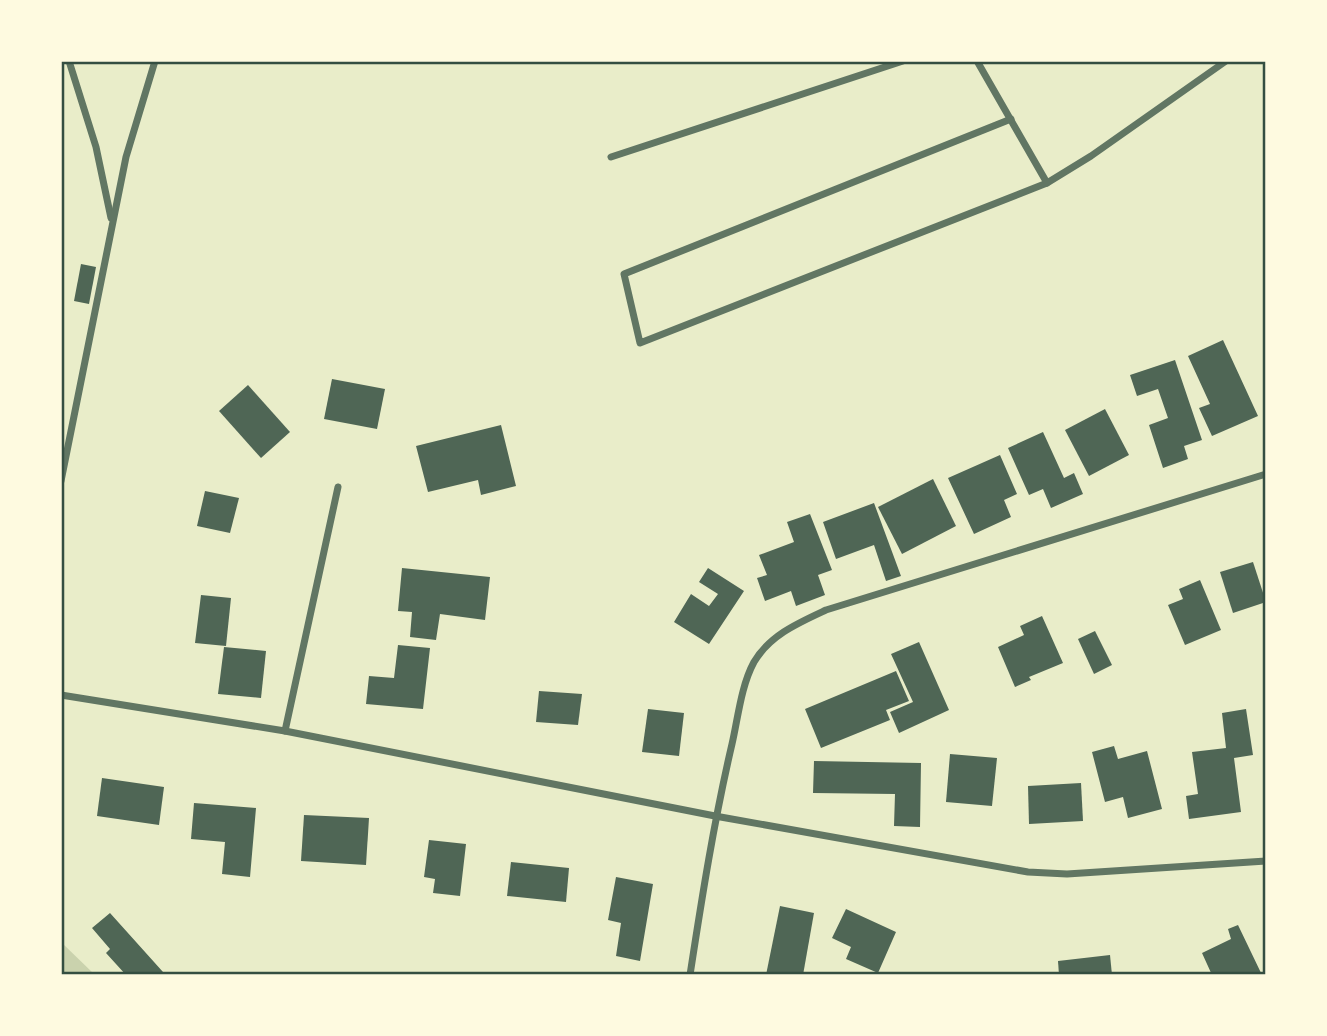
<svg xmlns="http://www.w3.org/2000/svg" width="1327" height="1036" viewBox="0 0 1327 1036" font-family="Poppins,sans-serif">
<style>
.green{fill:#cad2ad}
.building{fill:#4f6655}
.lines{fill:none;stroke-linecap:round;stroke-linejoin:round}
.minor{stroke:#617663;stroke-width:7}
.neatline{fill:none;stroke:#344e41;stroke-width:2.5}
</style>
<rect width="100%" height="100%" fill="#e9edc9"/>
<path class="green" d="M61,942L95,975H61Z"/>
<g class="building">
<path d="M81,264L96,267L89,304L74,301Z"/>
<path d="M1223,340L1258,416L1212,436L1199,408L1210,404L1188,356Z"/>
<path d="M1175,360L1202,440L1184,446L1188,459L1163,468L1149,425L1168,418L1158,389L1137,396L1130,375Z"/>
<path d="M332,379L385,389L377,429L324,419Z"/>
<path d="M248,385L290,432L261,458L219,411Z"/>
<path d="M1105,409L1129,455L1089,476L1065,430Z"/>
<path d="M501,425L516,486L481,495L478,480L428,492L416,446Z"/>
<path d="M1043,432L1064,478L1074,473L1083,494L1051,508L1043,489L1029,495L1008,448Z"/>
<path d="M1000,455L1017,494L1004,500L1011,517L974,534L948,478Z"/>
<path d="M933,479L956,526L902,554L878,507Z"/>
<path d="M205,491L239,498L230,533L197,526Z"/>
<path d="M874,503L901,576L886,581L874,545L836,559L823,522Z"/>
<path d="M810,514L832,570L818,575L825,595L796,606L791,591L765,601L757,578L767,575L759,555L794,542L787,522Z"/>
<path d="M1253,562L1266,602L1233,613L1220,572Z"/>
<path d="M402,568L490,577L485,620L440,614L436,640L410,637L412,612L398,611Z"/>
<path d="M708,568L744,591L709,644L674,622L691,594L709,606L718,594L699,582Z"/>
<path d="M1200,580L1221,630L1185,645L1168,605L1183,599L1179,589Z"/>
<path d="M201,595L231,598L226,646L195,643Z"/>
<path d="M1042,616L1063,663L1029,677L1031,680L1015,687L998,647L1024,635L1020,626Z"/>
<path d="M1095,631L1112,665L1094,674L1078,639Z"/>
<path d="M919,642L949,710L899,733L890,712L913,702L891,654Z"/>
<path d="M398,645L430,648L423,709L366,704L369,676L394,678Z"/>
<path d="M224,647L266,651L261,698L218,694Z"/>
<path d="M896,671L909,701L886,710L890,720L821,748L805,709Z"/>
<path d="M539,691L582,694L578,725L536,722Z"/>
<path d="M648,709L684,713L679,756L642,752Z"/>
<path d="M1246,709L1253,755L1234,758L1241,812L1189,819L1186,796L1198,794L1192,752L1226,748L1222,713Z"/>
<path d="M1114,746L1118,759L1147,751L1162,809L1128,818L1123,797L1105,802L1092,752Z"/>
<path d="M950,754L997,758L992,806L946,802Z"/>
<path d="M814,761L921,763L920,827L894,826L895,794L813,793Z"/>
<path d="M102,778L164,787L159,825L97,816Z"/>
<path d="M1081,783L1083,821L1029,824L1028,786Z"/>
<path d="M194,803L256,808L250,877L222,874L225,842L191,839Z"/>
<path d="M304,815L369,818L366,865L301,861Z"/>
<path d="M429,840L466,844L460,896L433,893L435,879L424,877Z"/>
<path d="M511,862L569,868L566,902L507,896Z"/>
<path d="M616,877L653,884L640,961L616,956L621,923L608,920Z"/>
<path d="M780,906L814,913L803,975H766Z"/>
<path d="M846,909L896,932L878,973L846,959L851,947L832,938Z"/>
<path d="M110,913L163,972L159,975H126L106,953L110,949L92,928Z"/>
<path d="M1238,925L1262,975H1212L1202,953L1231,939L1228,929Z"/>
<path d="M1110,955L1112,975H1059L1058,961Z"/>
</g>
<g class="lines">
<g class="minor">
<path d="M69,61L96,147L111,218"/>
<path d="M977,61L1047,183"/>
<path d="M1011,119L624,274L640,343L1047,183L1091,156L1226,61"/>
<path d="M611,157L903,61"/>
<path d="M61,481L126,157L155,61"/>
<path d="M61,695L285,731L715,816L1028,872L1067,874L1266,861"/>
<path d="M285,731L338,487"/>
<path d="M690,975C702,897 714,821 732,744C738,718 741,686 754,662C770,635 798,623 826,610L1266,474"/>
</g>
</g>
<rect width="1327" height="1036" fill="none" stroke="#fefae0" stroke-width="126"/>
<rect x="63" y="63" width="1201" height="910" class="neatline"/>
</svg>
